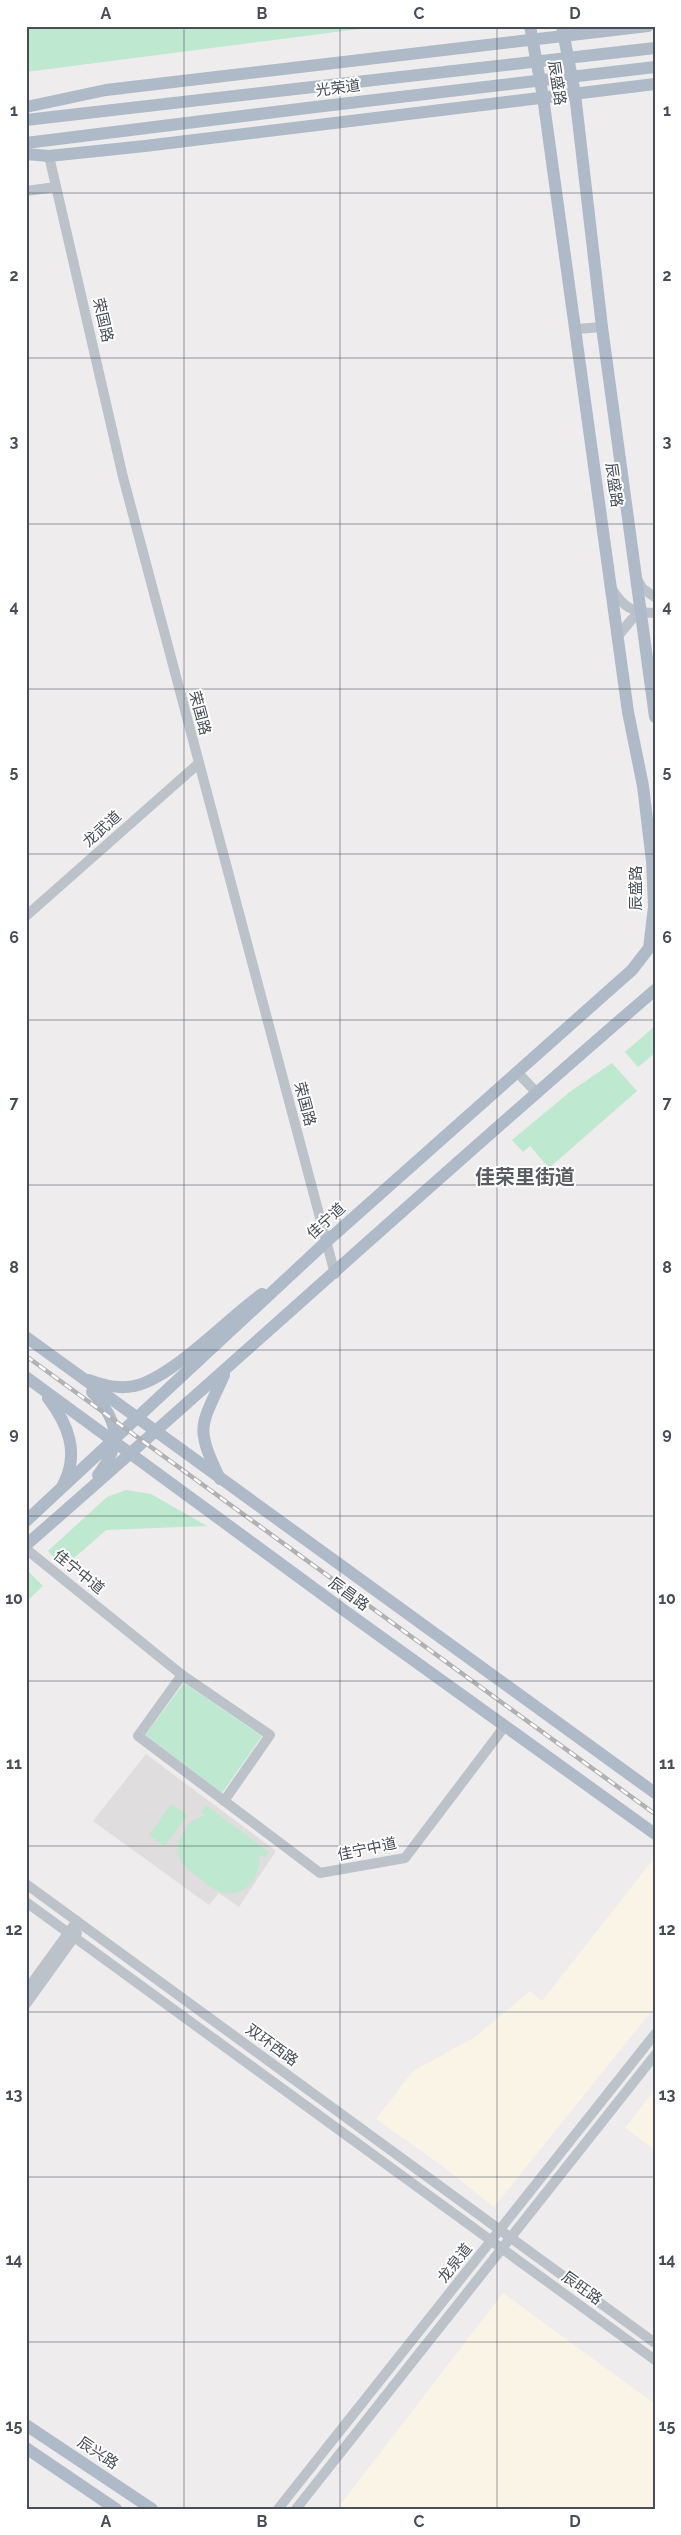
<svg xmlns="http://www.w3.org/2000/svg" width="681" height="2535" viewBox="0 0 681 2535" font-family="Raleway,'Noto Sans SC',sans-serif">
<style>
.commercial{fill:#f9f4e6}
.education{fill:#dfdddd}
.green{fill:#bee8d0}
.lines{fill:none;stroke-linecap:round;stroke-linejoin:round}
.minor{stroke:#bcc2ca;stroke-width:10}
.major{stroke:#aebac8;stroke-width:12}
.rail-casing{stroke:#afb1b5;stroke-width:4.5}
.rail{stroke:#fff;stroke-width:2.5;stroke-dasharray:8;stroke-linecap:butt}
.major-bridge{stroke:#aebac8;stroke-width:12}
.grid{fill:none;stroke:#474e57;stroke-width:1;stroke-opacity:0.55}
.labels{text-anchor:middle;stroke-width:4;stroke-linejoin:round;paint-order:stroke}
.street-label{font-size:15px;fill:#474e57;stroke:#fff}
.district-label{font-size:20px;font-weight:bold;fill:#595c60;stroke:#fff}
.neatline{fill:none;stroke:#474e57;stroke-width:2}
.grid-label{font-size:16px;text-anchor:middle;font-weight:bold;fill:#474e57}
</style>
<rect width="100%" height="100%" fill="#eeecec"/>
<g class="commercial">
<path d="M655,1857V2007L494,2207L441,2165L376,2119L413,2071L475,2037L530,1991L542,2001Z"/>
<path d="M655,2089V2150L625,2128Z"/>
<path d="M503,2293L655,2404V2509H337Z"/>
</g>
<path class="education" d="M146,1754L276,1851L239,1907L219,1893L209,1905L93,1821Z"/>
<g class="green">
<path d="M26,26H383L26,72Z"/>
<path d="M655,1026V1053L638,1067L625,1052Z"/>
<path d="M612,1063L637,1091L549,1168L530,1146L523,1152L512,1140L571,1091Z"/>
<path d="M126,1490L151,1494L207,1526L106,1530L64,1567L48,1551L107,1497Z"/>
<path d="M27,1570L43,1586L26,1602V1571Z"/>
<path d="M184,1683L262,1736L222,1793L145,1735Z"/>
<path d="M171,1804L187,1815L165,1846L149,1835Z"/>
<path d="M206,1805L269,1852L265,1858L259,1854C262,1875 246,1897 224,1893C215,1891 208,1885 201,1879C184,1867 169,1855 183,1833C189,1822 194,1817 206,1816L201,1812Z"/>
</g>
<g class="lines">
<g class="minor">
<path d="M49,156L123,477L335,1274"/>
<path d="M26,191L56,187"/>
<path d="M577,329L602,327"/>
<path d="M637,579L643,589L655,597"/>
<path d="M612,589C623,607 633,613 655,613"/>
<path d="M618,636L632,619L643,611"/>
<path d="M26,916L198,764"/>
<path d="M517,1072L536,1092"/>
<path d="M26,1549L182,1675L270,1735L224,1801"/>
<path d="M182,1675L138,1736L320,1873L405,1858L505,1726"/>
<path d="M26,1884L655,2343"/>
<path d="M26,1902L655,2360"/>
<path d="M26,1991L77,1921"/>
<path d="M26,2004L77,1933"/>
<path d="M278,2509L655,2034"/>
<path d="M296,2509L655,2055"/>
</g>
<g class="major">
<path d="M562,26L575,94L602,327L655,717"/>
<path d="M26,107L106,90L648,26"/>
<path d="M26,120L304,88"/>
<path d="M26,143L307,108"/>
<path d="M26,154L49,156L145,146L655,84"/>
<path d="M26,1337L655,1793"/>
<path d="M26,1377L345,1611L655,1834"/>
<path d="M89,1380C102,1385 120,1389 134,1386C171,1379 228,1318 262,1294"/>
<path d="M92,1392C119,1421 123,1444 98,1475"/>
<path d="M48,1398C68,1424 80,1453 63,1485"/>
<path d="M220,1479C194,1425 201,1427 224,1375"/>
<path d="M26,1521L326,1242L632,970L649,948L654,907L652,861L643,786L628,712L543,97L530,26"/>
<path d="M26,1545C237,1361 443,1172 655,990"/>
<path d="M26,2425L152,2509"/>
<path d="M26,2448L116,2509"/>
</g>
<defs>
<path id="rail" d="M26,1356L655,1814"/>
</defs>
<use href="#rail" class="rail-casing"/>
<use href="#rail" class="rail"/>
<g class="major-bridge">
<path d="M304,88L655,48"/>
<path d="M307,108L655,67"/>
</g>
</g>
<path class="grid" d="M184,26V2509M340,26V2509M497,26V2509M26,193H655M26,358H655M26,524H655M26,689H655M26,854H655M26,1020H655M26,1185H655M26,1350H655M26,1516H655M26,1681H655M26,1846H655M26,2012H655M26,2177H655M26,2342H655"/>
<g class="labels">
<g class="street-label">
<text transform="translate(557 83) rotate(81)" y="5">辰盛路</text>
<text transform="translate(338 88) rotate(-7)" y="5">光荣道</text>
<text transform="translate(103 320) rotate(77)" y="5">荣国路</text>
<text transform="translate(614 485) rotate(82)" y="5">辰盛路</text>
<text transform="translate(200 713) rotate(75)" y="5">荣国路</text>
<text transform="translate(102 829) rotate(-42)" y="5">龙武道</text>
<text transform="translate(636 888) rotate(-90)" y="5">辰盛路</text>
<text transform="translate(305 1104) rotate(75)" y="5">荣国路</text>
<text transform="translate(326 1221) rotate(-42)" y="5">佳宁道</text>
<text transform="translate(79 1572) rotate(39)" y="5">佳宁中道</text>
<text transform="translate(349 1594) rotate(36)" y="5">辰昌路</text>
<text transform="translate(367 1849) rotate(-12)" y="5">佳宁中道</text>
<text transform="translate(272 2045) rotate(36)" y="5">双环西路</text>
<text transform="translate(455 2263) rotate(-52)" y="5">龙泉道</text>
<text transform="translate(582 2288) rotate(36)" y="5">辰旺路</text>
<text transform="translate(98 2453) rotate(34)" y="5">辰兴路</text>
</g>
<g class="district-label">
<text x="525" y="1184">佳荣里街道</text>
</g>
</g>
<rect width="681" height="2535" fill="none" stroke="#ffffff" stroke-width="55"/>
<rect x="28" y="28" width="626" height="2480" class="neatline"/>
<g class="grid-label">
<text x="106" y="19">A</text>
<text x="262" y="19">B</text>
<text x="419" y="19">C</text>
<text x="575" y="19">D</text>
<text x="14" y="116">1</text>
<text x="667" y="116">1</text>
<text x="14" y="281">2</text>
<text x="667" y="281">2</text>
<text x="14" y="447">3</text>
<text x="667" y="447">3</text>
<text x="14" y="612">4</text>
<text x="667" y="612">4</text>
<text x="14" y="777">5</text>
<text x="667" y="777">5</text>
<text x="14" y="943">6</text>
<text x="667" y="943">6</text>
<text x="14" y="1108">7</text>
<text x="667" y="1108">7</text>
<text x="14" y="1273">8</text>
<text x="667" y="1273">8</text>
<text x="14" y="1439">9</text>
<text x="667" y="1439">9</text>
<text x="14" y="1604">10</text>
<text x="667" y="1604">10</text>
<text x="14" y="1769">11</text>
<text x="667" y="1769">11</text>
<text x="14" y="1935">12</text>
<text x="667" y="1935">12</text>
<text x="14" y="2100">13</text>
<text x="667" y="2100">13</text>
<text x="14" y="2265">14</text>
<text x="667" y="2265">14</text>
<text x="14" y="2431">15</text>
<text x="667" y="2431">15</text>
<text x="106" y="2527">A</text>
<text x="262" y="2527">B</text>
<text x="419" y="2527">C</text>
<text x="575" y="2527">D</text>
</g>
</svg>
